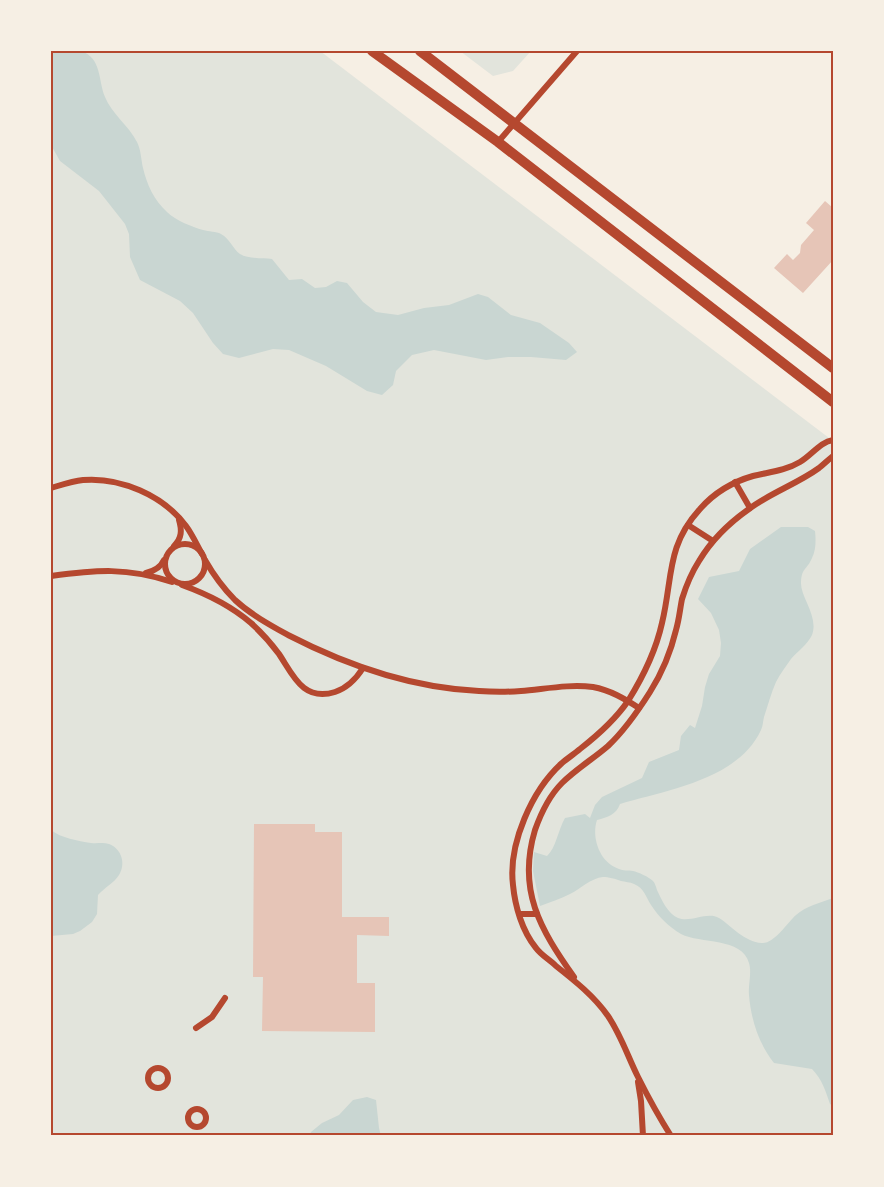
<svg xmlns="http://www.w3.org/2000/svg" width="884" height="1187" viewBox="0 0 884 1187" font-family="'Space Grotesk',sans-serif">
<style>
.green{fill:#e2e4dc}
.water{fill:#c9d6d2}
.building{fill:#e6c5b7}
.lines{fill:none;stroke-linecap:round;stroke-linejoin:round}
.minor{stroke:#b5482f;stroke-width:6}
.secondary{stroke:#b5482f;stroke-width:10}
.neatline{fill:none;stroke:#b5482f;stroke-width:2}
</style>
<rect width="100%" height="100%" fill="#f6efe4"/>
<g class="green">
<path d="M51,51H320L833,441V1136H51Z"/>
<path d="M460,51H531L513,71L493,76Z"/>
</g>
<g class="water">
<path d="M51,51H81C102,58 98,80 105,97C112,114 129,126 137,142C141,150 141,159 143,168C147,185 154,200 167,212C175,220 192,227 203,230C209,232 216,231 221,234C230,239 233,249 240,254C248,259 263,258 272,259L289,280L302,279L315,288L326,287L337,281L347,283L363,302L376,312L398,315L424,308L449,305L478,294L488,297L511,315L540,323L569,343L577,352L566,360L531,357H508L486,360L434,350L412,355L396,371L393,385L382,395L367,391L326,366L289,350L273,349L239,358L223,354L213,343L193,313L180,301L140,280L130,257L129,234L125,224L99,191L60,161L51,145Z"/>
<path d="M781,527H808L815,531C816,540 816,550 812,558C807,570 802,567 801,582C800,597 819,616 812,635C808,644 797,652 791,659C786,666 780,674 776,682C771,693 768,705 764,717C763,721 763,726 761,730C738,780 666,790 620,804C616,815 608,817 597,820C591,838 600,863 619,869C623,871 628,870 633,871C638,872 649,877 653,881C655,883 656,887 657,890C661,899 668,914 678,918C691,923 707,911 719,918C732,926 744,942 762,943C774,944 787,923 796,915C806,906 820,903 833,898V1106L830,1104C826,1092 822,1079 812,1069L774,1063C759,1044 751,1020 749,995C748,985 752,973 749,963C742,937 700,944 681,934C669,927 658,916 651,905C646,897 644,888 634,884C630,882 625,882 621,881C616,879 608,877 603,877C591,878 580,889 570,894C560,899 550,902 540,906L533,871L534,852L547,856C556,848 558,830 565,818L585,814L590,818L595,805L602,797L642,778L649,762L679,750L681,736L690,725L695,728L702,706L705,687L709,674L720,656L721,643L719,630L711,613L698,599L709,577L739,571L750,549Z"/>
<path d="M51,830C61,838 78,841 91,843C97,844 103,842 109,844C122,849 126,864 119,875C114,883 105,887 98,895L97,914L92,922L80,931L73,934L51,936Z"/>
<path d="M367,1097L376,1100L379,1128L381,1136H309L311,1132L322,1123L339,1115L353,1100Z"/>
</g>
<g class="building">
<path d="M825,201L833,208V260L803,293L774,268L787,254L793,260L800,253L801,245L814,230L806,223Z"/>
<path d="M254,824H315V832H342V917H389V936L357,935V983H375V1032L262,1031L263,977H253Z"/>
</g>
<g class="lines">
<g class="minor">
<path d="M498,142L577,51"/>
<path d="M735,482L750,508"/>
<path d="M51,488C61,485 72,481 83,480C120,477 163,495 186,526C192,534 197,545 202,554"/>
<path d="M688,525L713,541"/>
<circle cx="185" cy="564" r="20"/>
<path d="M174,546C182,538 182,530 179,520"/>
<path d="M205,560C213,574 223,588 235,600C250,614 270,625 288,635C348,666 412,688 479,691C493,692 507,692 521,691C545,689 569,684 593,687C610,690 625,699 639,708"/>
<path d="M146,573C154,571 161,567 164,560"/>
<path d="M51,576C96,570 127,567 172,582"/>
<path d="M182,585C207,594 230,605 251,623C261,632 271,643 279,654C293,675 303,702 335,692C347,688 356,679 363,668"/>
<path d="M520,914H537"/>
<path d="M574,977C540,929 517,890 535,830C541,813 549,796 562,783C576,769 593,759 608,746C624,731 638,711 650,692C662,673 671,651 676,630C679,620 680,609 682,599C686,586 692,572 699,561C711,541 729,523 749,509C770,493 797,484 819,468C824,464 828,460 833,456"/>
<path d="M196,1028L212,1017L225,998"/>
<circle cx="158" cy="1078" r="10"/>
<path d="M638,1082L641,1101L643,1136"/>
<circle cx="197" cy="1118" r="9"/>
<path d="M671,1136C659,1117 648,1097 638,1077C628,1057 621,1035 608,1016C594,996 575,981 556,966C550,960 541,955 536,948C522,931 515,906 513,885C508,844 532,790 562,763C568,758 574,754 580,749C598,735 615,720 628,701C643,677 656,650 662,623C673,578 666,546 700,509C714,493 732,482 753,476C769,472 785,471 800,462C812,455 820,442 833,440"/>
</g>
<g class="secondary">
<path d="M372,51L498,142L833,402"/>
<path d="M420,51L833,368"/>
</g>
</g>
<rect width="884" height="1187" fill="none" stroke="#f6efe4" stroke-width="105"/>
<rect x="52" y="52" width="780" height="1082" class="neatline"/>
</svg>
